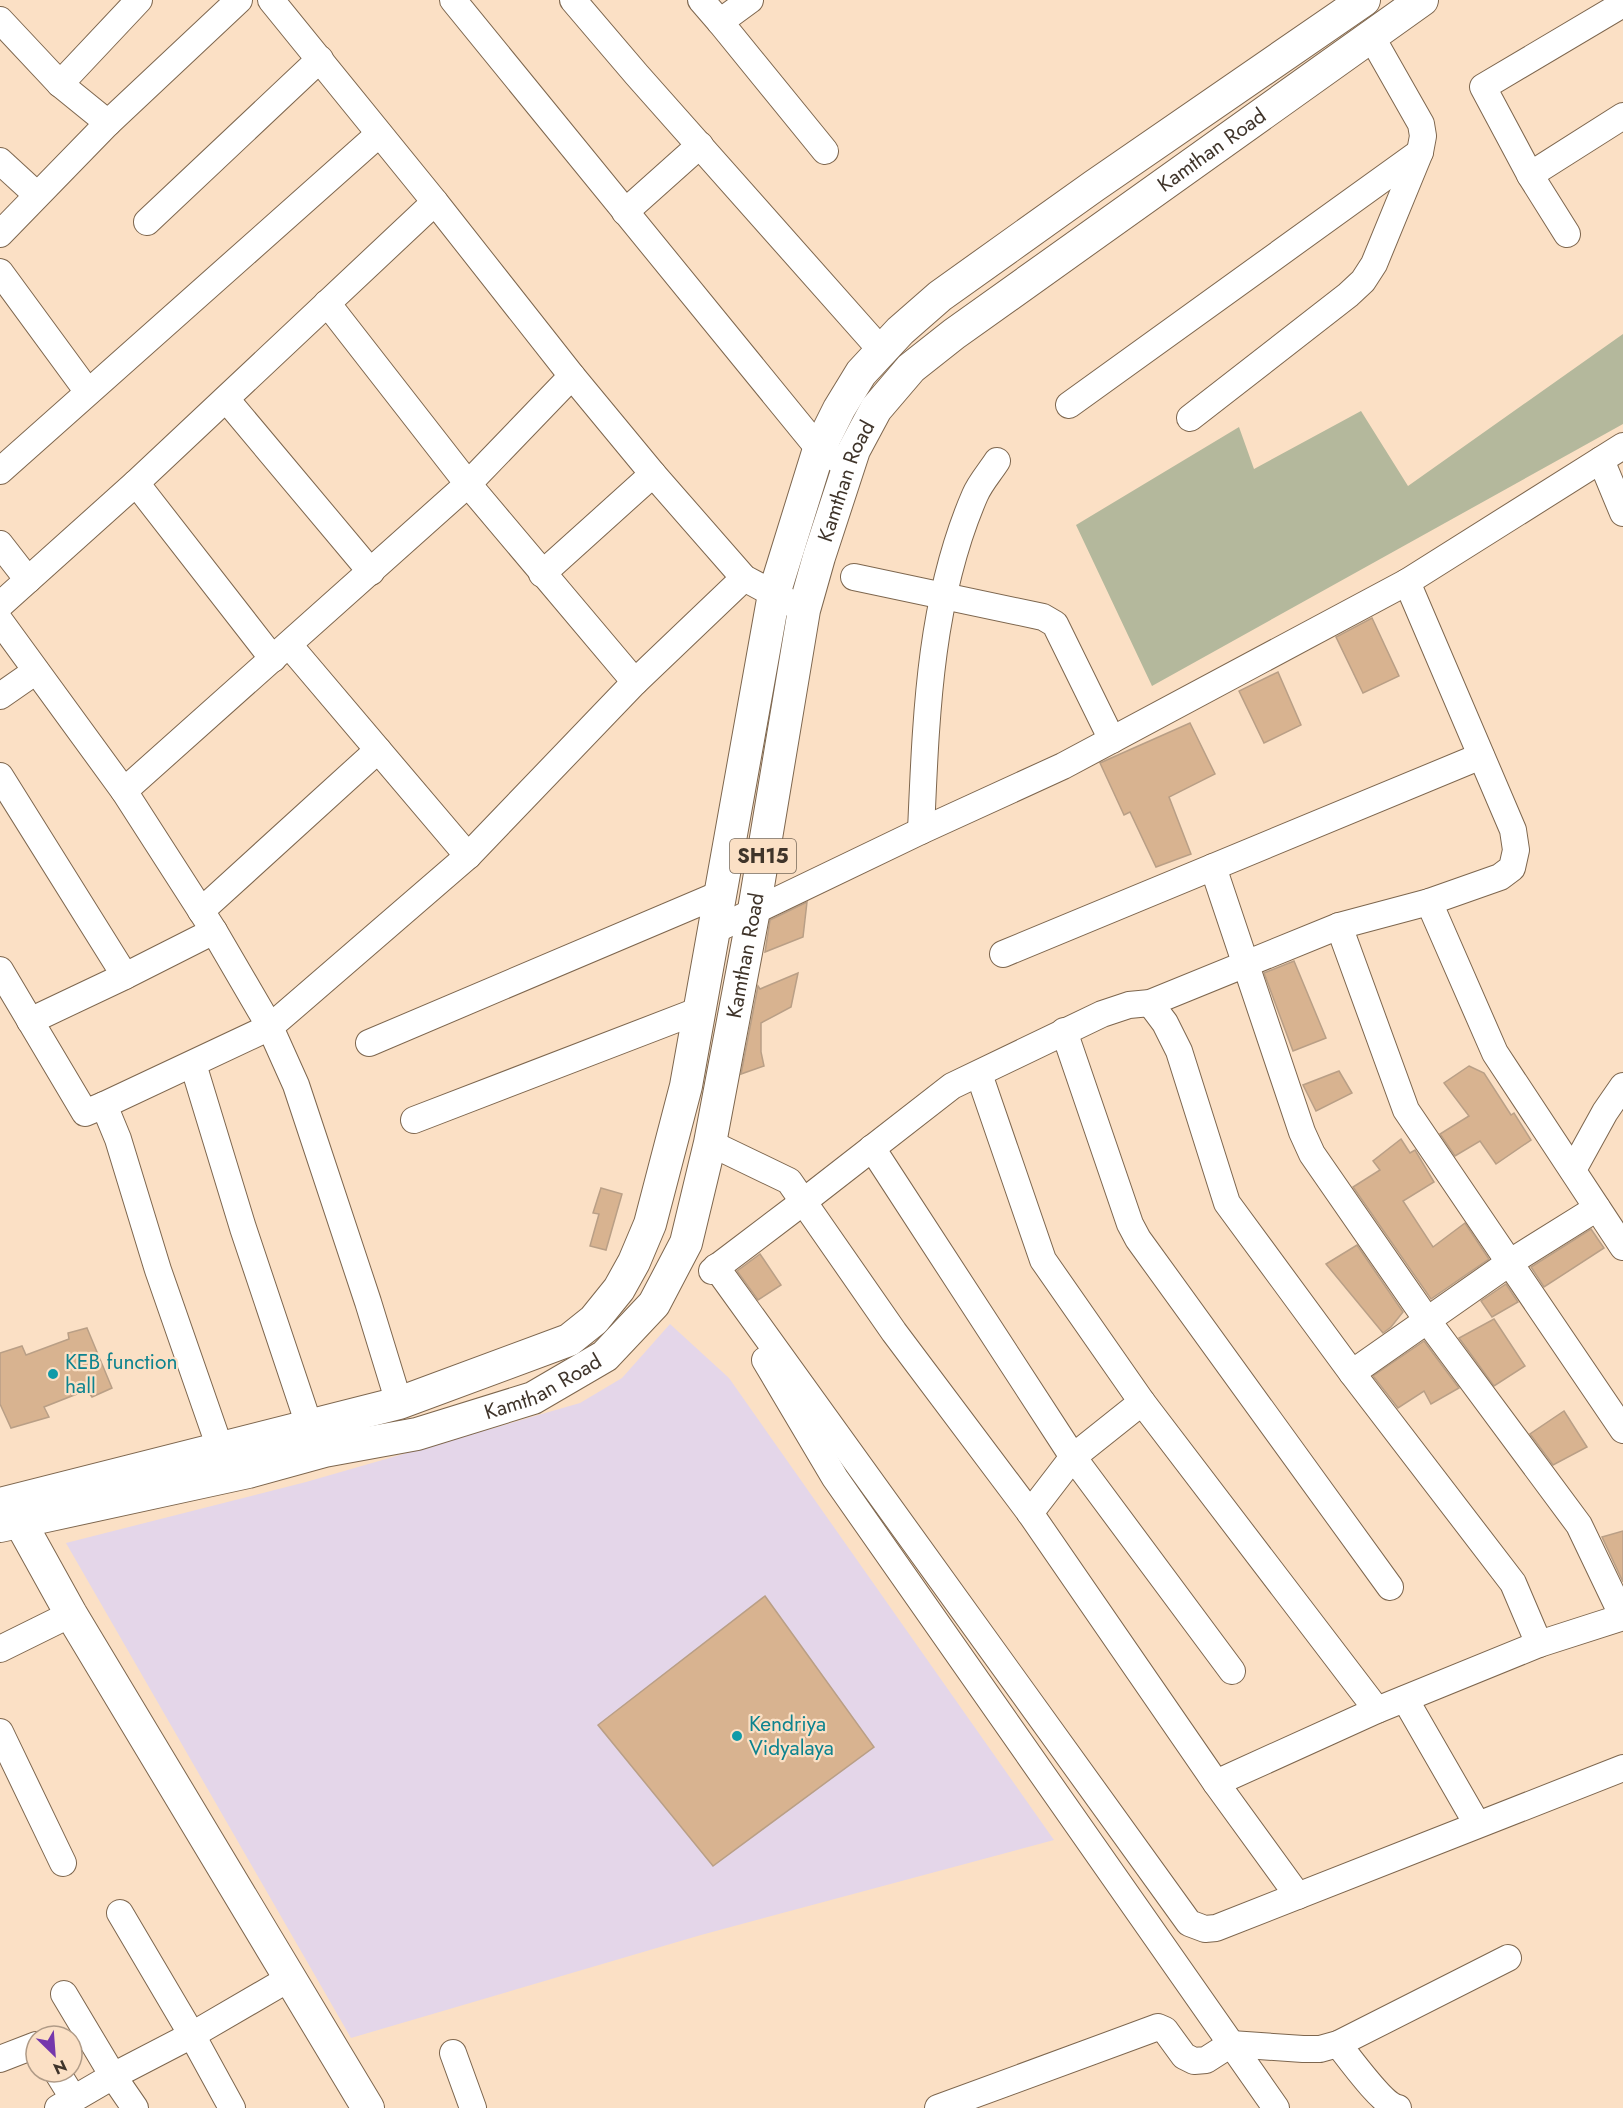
<svg xmlns="http://www.w3.org/2000/svg" width="1623" height="2108" viewBox="0 0 1623 2108" font-family="Jost,sans-serif">
<style>
.education{fill:#e4d6e9}
.green{fill:#b4b89c}
.building{fill:#d8b390;stroke:#b99f86;stroke-width:1.5}
.lines{fill:none;stroke-linecap:round;stroke-linejoin:round}
.minor-casing{stroke:#7d664e;stroke-width:28}
.major-casing{stroke:#7d664e;stroke-width:34}
.minor{stroke:#fff;stroke-width:26}
.major{stroke:#fff;stroke-width:32}
.culture-dot{fill:#0f9aa8;stroke:#fbe0c5;stroke-width:2}
.labels{text-anchor:middle;stroke-width:4.5;stroke-linejoin:round;paint-order:stroke}
.shield{fill:#fbe0c5;stroke:#776858;stroke-width:1.5}
.shield-label{font-size:20px;font-weight:bold;fill:#3f342a}
.street-label{font-size:21px;fill:#3f342a;stroke:#fbe0c5}
.culture-label{font-size:21px;fill:#0d838f;stroke:#fbe0c5;text-anchor:start}
</style>
<rect width="100%" height="100%" fill="#fbe0c5"/>
<path class="education" d="M670,1324L729,1378L1054,1840L701,1935L351,2038L66,1543L306,1482L580,1403L622,1378Z"/>
<path class="green" d="M1623,334V424L1152,686L1076,525L1239,427L1254,469L1361,411L1408,486Z"/>
<g class="building">
<path d="M1372,618L1399,676L1363,693L1336,637Z"/>
<path d="M1278,672L1301,725L1264,743L1239,691Z"/>
<path d="M1190,723L1215,774L1169,797L1191,854L1156,867L1130,812L1124,815L1100,763Z"/>
<path d="M807,902L803,937L765,952L770,920Z"/>
<path d="M1294,961L1326,1038L1293,1051L1264,973Z"/>
<path d="M798,973L791,1007L761,1023V1052L764,1066L741,1074L758,986L760,989Z"/>
<path d="M1469,1066L1484,1073L1511,1115L1514,1113L1531,1140L1496,1164L1480,1141L1455,1156L1440,1134L1469,1116L1444,1083Z"/>
<path d="M1339,1071L1352,1093L1316,1111L1303,1085Z"/>
<path d="M1401,1139L1410,1153L1415,1150L1434,1182L1403,1201L1433,1247L1465,1223L1489,1259L1431,1299L1353,1187L1380,1170L1373,1161Z"/>
<path d="M601,1188L622,1194L606,1250L590,1246L599,1214L593,1213Z"/>
<path d="M1591,1229L1604,1248L1544,1287L1531,1267Z"/>
<path d="M1357,1245L1403,1312L1391,1327L1383,1333L1326,1264Z"/>
<path d="M760,1254L781,1285L758,1300L737,1271Z"/>
<path d="M1506,1284L1518,1302L1492,1317L1481,1301Z"/>
<path d="M1494,1319L1525,1366L1494,1386L1459,1338Z"/>
<path d="M87,1328L112,1388L92,1397L87,1390L44,1407L49,1417L11,1428L0,1404V1353L22,1346L26,1355L69,1339L68,1333Z"/>
<path d="M1424,1341L1459,1388L1431,1404L1424,1391L1398,1408L1373,1376Z"/>
<path d="M1564,1411L1587,1447L1553,1465L1530,1434Z"/>
<path d="M1623,1531V1582L1602,1537Z"/>
<path d="M765,1596L874,1747L713,1866L598,1725Z"/>
</g>
<g class="lines">
<defs>
<g id="minor">
<path d="M271,0L435,202"/>
<path d="M453,0L819,449L849,466"/>
<path d="M573,0L637,75L881,350"/>
<path d="M701,0L720,22L825,151"/>
<path d="M0,20L60,84L108,123L239,0"/>
<path d="M720,22L750,0"/>
<path d="M60,84L139,0"/>
<path d="M0,161L37,195"/>
<path d="M1530,175L1623,116"/>
<path d="M625,212L700,145"/>
<path d="M147,222L320,59"/>
<path d="M0,234L108,123"/>
<path d="M1567,234L1530,175L1483,87L1623,4"/>
<path d="M0,272L88,392"/>
<path d="M327,303L468,484L635,682"/>
<path d="M226,399L371,572"/>
<path d="M1069,405L1420,152"/>
<path d="M1190,418L1348,295L1363,281L1374,264L1420,152L1423,136L1421,124L1371,36"/>
<path d="M1601,460L1623,513"/>
<path d="M0,471L379,134"/>
<path d="M136,483L273,659"/>
<path d="M0,544L28,580"/>
<path d="M542,574L653,474"/>
<path d="M854,577L1043,617L1055,624L1112,740"/>
<path d="M0,605L136,483L435,202L572,376L653,474L744,578L804,610"/>
<path d="M0,621L124,791L214,931L270,1027L296,1085L368,1302L399,1403"/>
<path d="M289,645L468,856"/>
<path d="M0,696L36,671"/>
<path d="M0,776L125,976"/>
<path d="M124,791L468,484L572,376"/>
<path d="M921,831C926,719 929,601 975,495C980,483 990,472 997,461"/>
<path d="M1213,867L1302,1132L1312,1154L1427,1320L1579,1525L1623,1617"/>
<path d="M1429,902L1495,1053L1623,1247"/>
<path d="M201,911L378,750"/>
<path d="M1339,926L1406,1110L1623,1430"/>
<path d="M713,931L921,831L1063,766L1407,582L1623,446"/>
<path d="M1003,954L1481,756"/>
<path d="M0,970L85,1113L104,1105"/>
<path d="M1150,1003L1165,1023L1179,1051L1227,1203L1352,1373L1513,1583L1539,1644"/>
<path d="M30,1021L125,976L214,931"/>
<path d="M1064,1031L1130,1224L1138,1239L1390,1587"/>
<path d="M369,1043L720,894"/>
<path d="M193,1064L243,1228L309,1425"/>
<path d="M979,1074L1043,1260L1142,1402"/>
<path d="M414,1120L700,1010"/>
<path d="M710,1143L789,1181L894,1332L1030,1513L1216,1783L1298,1896"/>
<path d="M872,1148L1073,1457L1232,1671"/>
<path d="M1573,1170L1605,1112L1623,1086"/>
<path d="M716,1267L1189,1923L1205,1929L1216,1928L1623,1768"/>
<path d="M712,1271L803,1202L952,1086L1102,1014L1129,1005L1150,1003L1339,926L1429,902L1500,877L1512,868L1516,850L1513,830L1407,582"/>
<path d="M765,1360L835,1478L1276,2108"/>
<path d="M1352,1373L1509,1263L1597,1208"/>
<path d="M220,1448L158,1270L118,1139L104,1105L270,1027L468,856L635,682L744,578"/>
<path d="M1030,1513L1073,1457L1142,1402L1377,1710"/>
<path d="M0,1649L71,1614"/>
<path d="M1405,1699L1477,1824"/>
<path d="M0,1732L63,1863"/>
<path d="M1216,1783L1377,1710L1539,1644L1623,1617"/>
<path d="M120,1913L192,2035L232,2108"/>
<path d="M64,1994L113,2076L135,2108"/>
<path d="M1338,2044C1349,2058 1383,2105 1398,2108"/>
<path d="M453,2053L473,2108"/>
<path d="M0,2059L36,2045"/>
<path d="M57,2072L73,2098"/>
<path d="M58,2108L113,2076L192,2035L290,1978"/>
<path d="M938,2108L1158,2027L1165,2030L1184,2056L1194,2061L1206,2060L1231,2044L1303,2049H1320L1338,2044L1508,1958"/>
</g>
<g id="major">
<path d="M0,1504L399,1403L569,1340L594,1320L619,1289L634,1262L650,1224L686,1086L774,594L819,449L839,409L861,373L900,331L940,296L1094,186L1364,0"/>
<path d="M13,1504L20,1522L71,1614L368,2108"/>
<path id="s1" d="M0,1526L248,1472L324,1451L417,1434L533,1398L605,1356L654,1304L686,1243L710,1143L754,910L804,610L819,557L854,450L876,409L911,368L954,334L1422,0"/>
</g>
</defs>
<use href="#minor" class="minor-casing"/>
<use href="#major" class="major-casing"/>
<use href="#minor" class="minor"/>
<use href="#major" class="major"/>
</g>
<g class="culture-dot">
<circle cx="53" cy="1374" r="6"/>
<circle cx="737" cy="1736" r="6"/>
</g>
<g class="labels">
<rect class="shield" x="730" y="839" width="66" height="34" rx="4.5"/>
<g class="shield-label">
<text x="763" y="863">SH15</text>
</g>
<g class="street-label">
<text dy="7" stroke="none"><textPath href="#s1" startOffset="2056">Kamthan Road</textPath></text>
<text dy="7" stroke="none"><textPath href="#s1" startOffset="1552">Kamthan Road</textPath></text>
<text dy="7" stroke="none"><textPath href="#s1" startOffset="1066">Kamthan Road</textPath></text>
<text dy="7" stroke="none"><textPath href="#s1" startOffset="562">Kamthan Road</textPath></text>
</g>
<g class="culture-label">
<text x="65" y="1369">KEB function<tspan x="65" dy="24">hall</tspan></text>
<text x="749" y="1731">Kendriya<tspan x="749" dy="24">Vidyalaya</tspan></text>
</g>
</g>
<g transform="translate(54 2054) rotate(155)"><circle r="28" fill="#fbe0c5" stroke="#b09b87" stroke-width="1.5"/>
<path d="M0-4.5L10 22L0 15L-10 22Z" fill="#7537ac"/>
<text y="-9" font-size="16" font-weight="bold" text-anchor="middle" fill="#3f342a">N</text>
</g>
</svg>
